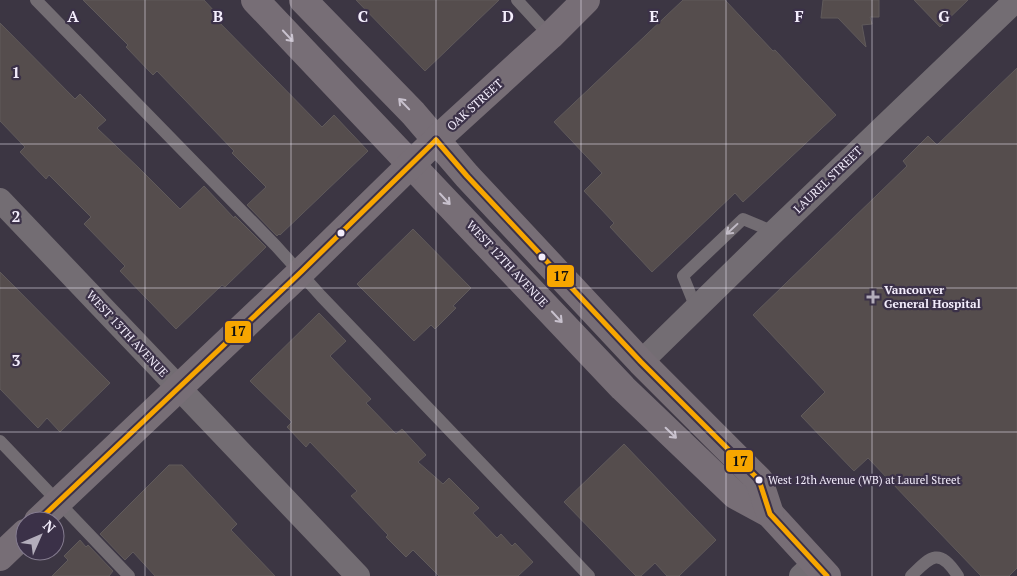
<svg xmlns="http://www.w3.org/2000/svg" width="1017" height="576" viewBox="0 0 1017 576" font-family="'PT Serif',serif">
<style>
.building{fill:#554d4d;stroke:#605a5b}
.lines{fill:none;stroke-linecap:round;stroke-linejoin:round}
.lane{stroke:#736d73;stroke-width:12}
.street{stroke:#736d73;stroke-width:24}
.secondary{stroke:#776e76;stroke-width:28}
.bus-1-casing{stroke:#3b3148;stroke-width:9}
.bus-1{stroke:#f7a600;stroke-width:5}
.oneway{stroke:#c8c1cd}
.oneway2{stroke:#c0bac5}
.grid{fill:none;stroke:#f3edfc;stroke-width:1;stroke-opacity:0.55}
.bus-dot{fill:#f3edfc;stroke:#3b3148;stroke-width:2}
.poi-dot{fill:#b3adbb;stroke:#3b3148;stroke-width:2}
.labels{text-anchor:middle;stroke-width:4.5;stroke-linejoin:round;paint-order:stroke}
.bus-label{font-size:11px;fill:#f3edfc;stroke:#3b3148;text-anchor:start}
.street-label{font-size:12px;fill:#f3edfc;stroke:#3b3148}
.poi-label{font-size:12px;font-weight:bold;fill:#f3edfc;stroke:#3b3148;text-anchor:start}
.grid-label{font-size:16px;text-anchor:middle;font-weight:bold;fill:#f3edfc;stroke:#3b3148;stroke-width:4.5;stroke-linejoin:round;paint-order:stroke}
.line-badge{stroke:#3b3148;stroke-width:2}
.pale-badge-label{font-size:14px;text-anchor:middle;font-weight:bold;fill:#111}
</style>
<rect width="100%" height="100%" fill="#3c3643"/>
<g class="building">
<path d="M83,0H204L216,13L213,16L322,127L334,115L368,151L280,235L279,234L277,236L247,205L266,187L232,153L234,151L157,71L153,75L126,47L128,45Z"/>
<path d="M356,0H499L425,71Z"/>
<path d="M683,0H725L773,51L775,50L836,115L743,202L735,193L652,272L610,227L614,223L584,191L602,173L554,122Z"/>
<path d="M823,0H879V17H870L872,24L862,25L866,47L838,18H821Z"/>
<path d="M914,0H968L940,27Z"/>
<path d="M0,23L75,99L80,94L106,120L97,128L140,169L180,209L204,186L234,218L235,216L266,247L225,287L222,285L176,329L120,271L125,266L84,224L91,217L49,175L46,179L20,152L25,147L0,121Z"/>
<path d="M1017,68V568L1009,576H981L868,458L854,471L801,416L825,392L753,315L907,166L903,161L928,136L937,145Z"/>
<path d="M413,229L471,288L453,306L456,308L435,329L431,325L414,341L357,284Z"/>
<path d="M0,272L110,383L60,432L47,418L38,428L0,389Z"/>
<path d="M319,313L346,341L330,356L371,399L366,403L396,434L402,429L426,455L418,462L443,484L449,478L479,508L473,513L497,538L501,534L512,546L515,543L533,562L518,576H439L413,550L406,557L386,537L388,535L351,496L357,491L310,442L306,447L287,427L292,422L250,381Z"/>
<path d="M624,444L716,540L679,576H667L655,563L641,576H636L564,502Z"/>
<path d="M169,465H182L237,524L231,530L275,576H155L133,552L125,560L100,534Z"/>
<path d="M80,540L86,547L88,545L113,571L109,576H52L68,560L64,556Z"/>
</g>
<g class="lines">
<g class="lane">
<path d="M36,0L276,246L321,296L589,576"/>
<path d="M517,0L550,36"/>
<path d="M696,308L683,276L743,219L774,232"/>
<path d="M0,441L129,576"/>
<path d="M911,576C931,556 939,547 958,576"/>
</g>
<g class="street">
<path d="M0,200L358,576"/>
<path d="M641,362L774,232L1016,0"/>
<path d="M801,576L815,563"/>
</g>
<g class="secondary">
<path d="M255,0L623,388L735,495L770,514L827,576"/>
<path d="M303,0L413,113L467,176L641,362L759,480L770,514"/>
<path d="M38,521L301,272L436,140L550,36L586,0"/>
<path d="M0,557L25,533"/>
</g>
<defs>
<g id="bus-1">
<path d="M436,140L467,176L641,362L759,480L770,514L827,576"/>
<path d="M38,521L301,272L436,140"/>
</g>
</defs>
<use href="#bus-1" class="bus-1-casing"/>
<use href="#bus-1" class="bus-1"/>
</g>
<defs><path id="oneway-shaft" d="M-6 0H5M1.5-3L5.5 0L1.5 3" fill="none" stroke-width="1.6" stroke-linecap="round" stroke-linejoin="round" transform="scale(1.25)"/></defs>
<g class="oneway">
<use href="#oneway-shaft" transform="translate(288 36) rotate(47)"/>
<use href="#oneway-shaft" transform="translate(404 104) rotate(-134)"/>
<use href="#oneway-shaft" transform="translate(445 199) rotate(47)"/>
<use href="#oneway-shaft" transform="translate(557 317) rotate(47)"/>
<use href="#oneway-shaft" transform="translate(671 433) rotate(44)"/>
</g>
<use class="oneway2" href="#oneway-shaft" transform="translate(732 229) rotate(137)"/>
<path class="grid" d="M145,0V576M291,0V576M436,0V576M581,0V576M726,0V576M872,0V576M0,144H1017M0,288H1017M0,432H1017"/>
<g class="bus-dot">
<circle cx="341" cy="233" r="4.5"/>
<circle cx="542" cy="257" r="4.5"/>
<circle cx="759" cy="480" r="4.5"/>
</g>
<path class="poi-dot" d="M870.5 289.5h5v5h5v5h-5v5h-5v-5h-5v-5h5z"/>
<g class="labels">
<g class="bus-label">
<text x="768" y="484">West 12th Avenue (WB) at Laurel Street</text>
</g>
<g class="street-label">
<text transform="translate(475 105) rotate(-42)" y="4">OAK STREET</text>
<text transform="translate(828 180) rotate(-44)" y="4">LAUREL STREET</text>
<text transform="translate(507 264) rotate(47)" y="4">WEST 12TH AVENUE</text>
<text transform="translate(127 334) rotate(47)" y="4">WEST 13TH AVENUE</text>
</g>
<g class="poi-label">
<text x="884" y="294">Vancouver<tspan x="884" dy="14">General Hospital</tspan></text>
</g>
</g>
<g class="grid-label">
<text x="73" y="22">A</text>
<text x="218" y="22">B</text>
<text x="363" y="22">C</text>
<text x="508" y="22">D</text>
<text x="654" y="22">E</text>
<text x="799" y="22">F</text>
<text x="944" y="22">G</text>
<text x="16" y="78">1</text>
<text x="16" y="222">2</text>
<text x="16" y="366">3</text>
</g>
<g class="line-badge">
<rect x="546" y="264" width="29" height="24" rx="5" fill="#f7a600"/>
<rect x="224" y="320" width="28" height="24" rx="5" fill="#f7a600"/>
<rect x="725" y="449" width="29" height="24" rx="5" fill="#f7a600"/>
</g>
<g class="pale-badge-label">
<text x="561" y="281">17</text>
<text x="238" y="336">17</text>
<text x="740" y="466">17</text>
</g>
<g transform="translate(40 536) rotate(45)"><circle r="24" fill="#3b3148" stroke="#857c90"/>
<path d="M0-4L9 19L0 12L-9 19Z" fill="#b3adbb"/>
<text y="-8" font-size="14" font-weight="bold" text-anchor="middle" fill="#f3edfc">N</text>
</g>
</svg>
